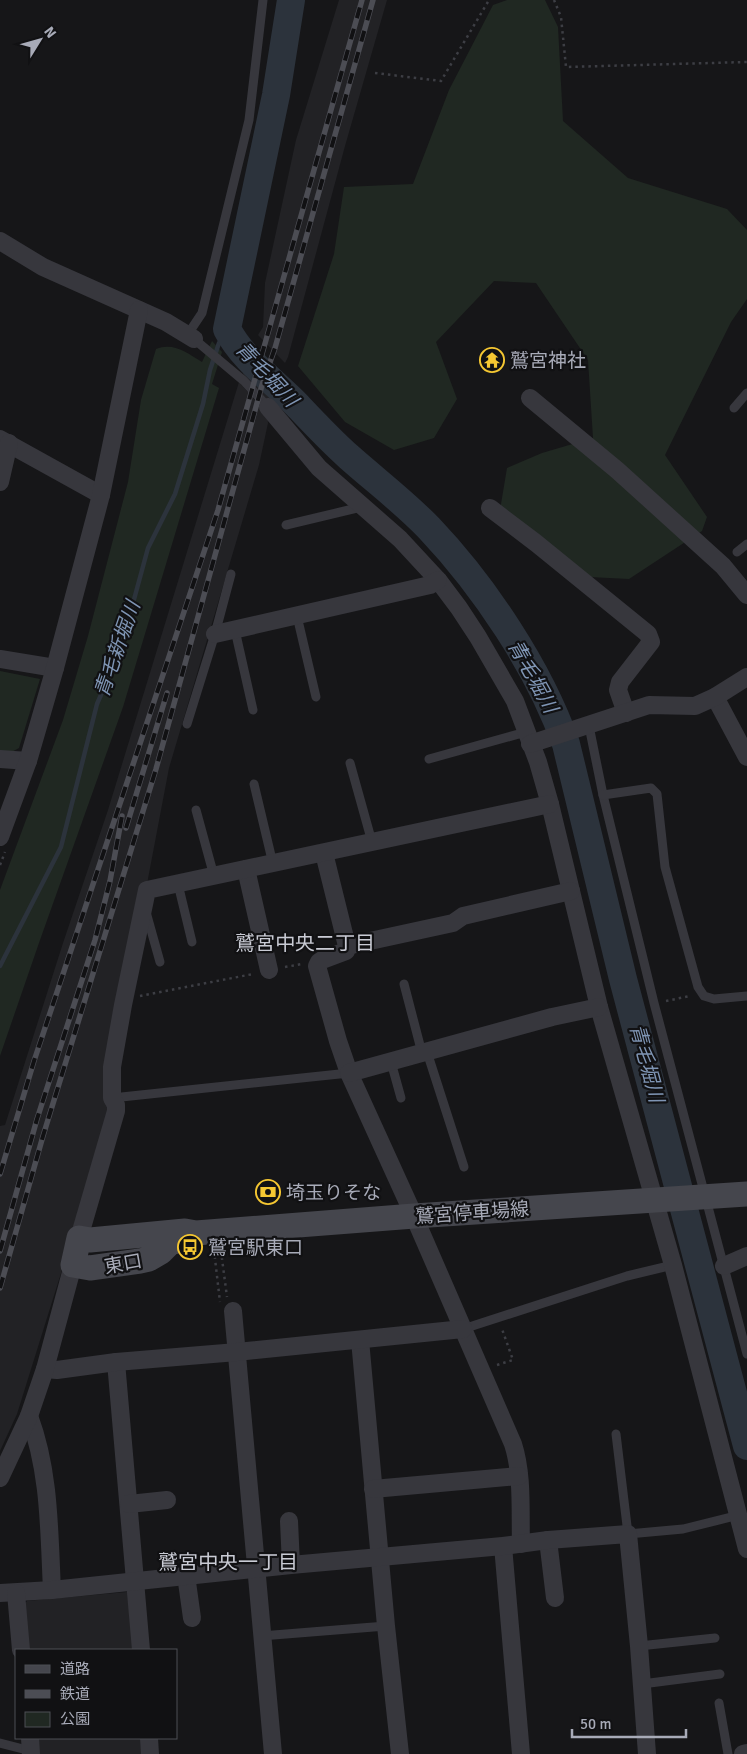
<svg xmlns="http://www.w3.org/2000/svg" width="747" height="1754" viewBox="0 0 747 1754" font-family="Signika,'Noto Sans JP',sans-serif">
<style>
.built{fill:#222225}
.green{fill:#202822}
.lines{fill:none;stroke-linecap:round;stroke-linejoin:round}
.stream{stroke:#2c333c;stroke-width:4.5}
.river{stroke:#2c333c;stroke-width:28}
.path{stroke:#3d3e44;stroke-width:2.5;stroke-dasharray:2.5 4;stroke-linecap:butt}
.lane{stroke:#37373d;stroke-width:9}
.street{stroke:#37373d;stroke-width:18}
.secondary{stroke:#45464d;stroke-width:25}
.rail-casing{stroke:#4c4d54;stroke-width:5.5}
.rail{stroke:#111113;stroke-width:4;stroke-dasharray:11;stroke-linecap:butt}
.labels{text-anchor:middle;stroke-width:4.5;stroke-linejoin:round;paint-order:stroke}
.poi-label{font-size:19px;fill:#a8abb8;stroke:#111113;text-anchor:start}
.street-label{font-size:19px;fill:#a8abb8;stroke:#111113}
.water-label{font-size:20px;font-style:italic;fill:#7f95b4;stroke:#111113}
.neighbourhood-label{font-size:20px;fill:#c9cbd4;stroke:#111113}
</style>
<rect width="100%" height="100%" fill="#161618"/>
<g class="built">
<path d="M339,0H387L345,146L288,357L285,363L258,335L263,327L265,283L296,140Z"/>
<path d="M243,369H248L273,392L275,403H269L250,383L243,374Z"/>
<path d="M239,382L267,414L268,423L259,465L169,768L147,884L111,1113L17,1414L0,1451V1126L5,1125L63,943L108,810Z"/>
<path d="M127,1592L130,1596L135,1650H26L21,1609L27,1601Z"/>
<path d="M37,1738H144L146,1754H39Z"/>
</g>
<g class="green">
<path d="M507,0H545L558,27L563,121L628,178L727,209L747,230V299L731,322L665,455L707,517L702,531L629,579L570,576L498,522L507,468L542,453L593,438L588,360L536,283L494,281L436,342L457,399L434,438L394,450L345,422L298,366L334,254L344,187L413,184L449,90L493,5Z"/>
<path d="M212,341L222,352L212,384L219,388L123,707L40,940L0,1056V890L63,720L88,636L128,482L141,400L156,349C174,342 187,353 202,362Z"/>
<path d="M0,671L40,679L19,748L10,753L0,752Z"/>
</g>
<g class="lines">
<path class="stream" d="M0,966L61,847L97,704L120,651L148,548L175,494L203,404L210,370L219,343L227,329"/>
<path class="river" d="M291,0L276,95L227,329C243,360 274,381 298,406C315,424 331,441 349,457C376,481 404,502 429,528C484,586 539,668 566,744L623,979L747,1446"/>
<g class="path">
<path d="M554,0L561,17L566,67L747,62"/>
<path d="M375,73L441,81L489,0"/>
<path d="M0,865L5,852"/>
<path d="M285,967L302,964"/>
<path d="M140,996L253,974"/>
<path d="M666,1001L690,996"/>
<path d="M214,1250L220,1302"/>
<path d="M221,1251L227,1297"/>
<path d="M497,1365L513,1360L502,1329"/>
</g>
<g class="lane">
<path d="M188,334L202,313L249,120L263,0"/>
<path d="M194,339L244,381L268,407"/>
<path d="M734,408L747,393"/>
<path d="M286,525L357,508L362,505"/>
<path d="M737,552L747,544"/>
<path d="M297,616L316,697"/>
<path d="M235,630L253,710"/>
<path d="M187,724L215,634L231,574"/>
<path d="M589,726L603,795L654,1003L747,1354"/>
<path d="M429,759L526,732"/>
<path d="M350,763L372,842"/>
<path d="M254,784L273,864"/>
<path d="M603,795L651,788L657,794L665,867L698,987L704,996L714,999L747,996"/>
<path d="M196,810L214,876"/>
<path d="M178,884L192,942"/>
<path d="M146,912L160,962"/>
<path d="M404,984L422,1053"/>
<path d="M427,1052L464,1167"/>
<path d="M391,1062L401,1098"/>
<path d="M112,1098L349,1073"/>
<path d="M463,1329L627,1276L673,1265"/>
<path d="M616,1434L628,1534L683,1529L739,1515"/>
<path d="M261,1636L386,1626"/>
<path d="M639,1646L715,1638"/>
<path d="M642,1684L720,1674"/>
<path d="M719,1703L728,1754"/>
<path d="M0,1743L31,1751"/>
</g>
<g class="street">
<path d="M0,241L43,267L166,322L194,339"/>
<path d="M530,398L617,470L723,566L747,595"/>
<path d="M268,407L319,468L400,539L438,580L459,608L478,637L515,701L538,762L550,804L599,1007L673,1265L747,1549"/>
<path d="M0,439L101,495"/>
<path d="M0,482L9,443"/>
<path d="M490,508L536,543L648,634L651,642L620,682L618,690L626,713"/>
<path d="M215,634L430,585L438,580"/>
<path d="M0,659L55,668"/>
<path d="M715,697L747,757"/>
<path d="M530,744L649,705L695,706L715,697L747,677"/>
<path d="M0,759L28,761"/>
<path d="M0,837L28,761L55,668L101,495L139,310"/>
<path d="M324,853L347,946L346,951L322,960L319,962L317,966L338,1041L349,1073L410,1207L513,1444C523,1475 520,1511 521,1544"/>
<path d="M246,869L269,970"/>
<path d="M347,946L453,923L463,916L571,891"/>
<path d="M349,1073L552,1017L599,1007"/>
<path d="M79,1238L116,1111V1105L112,1098V1067L123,1005L147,890L550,804"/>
<path d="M724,1266L747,1256"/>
<path d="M233,1311L273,1754"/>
<path d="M360,1340L386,1626L400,1754"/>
<path d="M116,1362L141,1650"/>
<path d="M45,1369L57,1370L116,1362L237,1352L463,1329"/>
<path d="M29,1416C50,1472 49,1531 52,1590"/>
<path d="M0,1478L29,1416L45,1369L73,1265"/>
<path d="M373,1489L519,1476"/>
<path d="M129,1504L167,1500"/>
<path d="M289,1521L291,1565"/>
<path d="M548,1540L555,1598"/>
<path d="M503,1546L521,1754"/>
<path d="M186,1575L192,1618"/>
<path d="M0,1593L52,1590L291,1565L503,1546L548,1540L628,1534L639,1646L647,1754"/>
<path d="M16,1593L21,1650"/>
<path d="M30,1738L31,1754"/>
<path d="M149,1738L150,1754"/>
<path d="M743,1754L747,1753"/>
</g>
<path class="secondary" d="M196,1233L187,1238L170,1243L161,1252L149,1259L140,1261L90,1268L73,1265L79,1238L90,1240L185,1231L196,1233L414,1216L747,1194"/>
<defs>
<g id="rail">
<path d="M126,828L167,693"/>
<path d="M0,1174L34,1061L218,510L362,0"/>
<path d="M0,1251L37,1119L95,940L110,881L122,816"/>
<path d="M0,1288L43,1136L156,769L262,385L275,348L373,0"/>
</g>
</defs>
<use href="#rail" class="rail-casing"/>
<use href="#rail" class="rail"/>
</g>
<defs>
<symbol id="temple-ring" viewBox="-11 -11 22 22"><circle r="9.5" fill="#111113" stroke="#f5c732" stroke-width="1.5"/><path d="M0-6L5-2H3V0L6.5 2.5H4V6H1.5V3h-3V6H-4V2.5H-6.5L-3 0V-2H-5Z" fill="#f5c732"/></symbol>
<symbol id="bank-ring" viewBox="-11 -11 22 22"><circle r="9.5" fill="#111113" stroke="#f5c732" stroke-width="1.5"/><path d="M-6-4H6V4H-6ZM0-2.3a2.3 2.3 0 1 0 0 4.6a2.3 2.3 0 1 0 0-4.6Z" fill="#f5c732"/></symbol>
<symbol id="bus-ring" viewBox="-11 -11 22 22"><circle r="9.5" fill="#111113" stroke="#f5c732" stroke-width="1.5"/><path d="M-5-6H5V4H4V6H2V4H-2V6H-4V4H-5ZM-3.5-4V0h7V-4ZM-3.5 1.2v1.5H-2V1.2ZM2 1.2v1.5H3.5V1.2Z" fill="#f5c732"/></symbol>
</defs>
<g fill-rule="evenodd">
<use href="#temple-ring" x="478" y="346" width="28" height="28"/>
<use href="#bank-ring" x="254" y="1178" width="28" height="28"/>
<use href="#bus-ring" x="176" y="1233" width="28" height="28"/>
</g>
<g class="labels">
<g class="poi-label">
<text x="510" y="367">鷲宮神社</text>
<text x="286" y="1199">埼玉りそな</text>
<text x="208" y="1254">鷲宮駅東口</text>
</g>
<g class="street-label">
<text transform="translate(472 1212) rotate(-4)" y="7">鷲宮停車場線</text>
<text transform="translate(123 1263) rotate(-10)" y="7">東口</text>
</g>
<g class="water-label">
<text transform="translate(267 374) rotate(47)" y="7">青毛堀川</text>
<text transform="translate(117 649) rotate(-71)" y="7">青毛新堀川</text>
<text transform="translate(533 676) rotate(61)" y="7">青毛堀川</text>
<text transform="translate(647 1063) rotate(75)" y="7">青毛堀川</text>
</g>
<g class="neighbourhood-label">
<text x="305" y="950">鷲宮中央二丁目</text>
<text x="228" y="1569">鷲宮中央一丁目</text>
</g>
</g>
<rect x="15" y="1649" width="162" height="90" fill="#111113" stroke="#4d4f55"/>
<rect x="25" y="1665" width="25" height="8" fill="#45464d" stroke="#4d4f55"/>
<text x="60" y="1674" font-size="15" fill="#a8abb8">道路</text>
<rect x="25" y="1690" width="25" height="8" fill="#4c4d54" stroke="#4d4f55"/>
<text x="60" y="1699" font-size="15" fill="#a8abb8">鉄道</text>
<rect x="25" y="1712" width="25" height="15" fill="#202822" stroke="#4d4f55"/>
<text x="60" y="1724" font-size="15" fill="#a8abb8">公園</text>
<g transform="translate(40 40) rotate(53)" stroke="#111113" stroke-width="4" paint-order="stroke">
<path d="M0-4L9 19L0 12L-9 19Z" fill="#a8abb8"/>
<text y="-8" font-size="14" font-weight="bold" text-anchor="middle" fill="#a8abb8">N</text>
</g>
<path d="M572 1729v8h114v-8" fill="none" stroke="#a8abb8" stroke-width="2.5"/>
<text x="580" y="1729" font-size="15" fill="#a8abb8" stroke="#111113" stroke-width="4" paint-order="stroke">50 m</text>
</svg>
